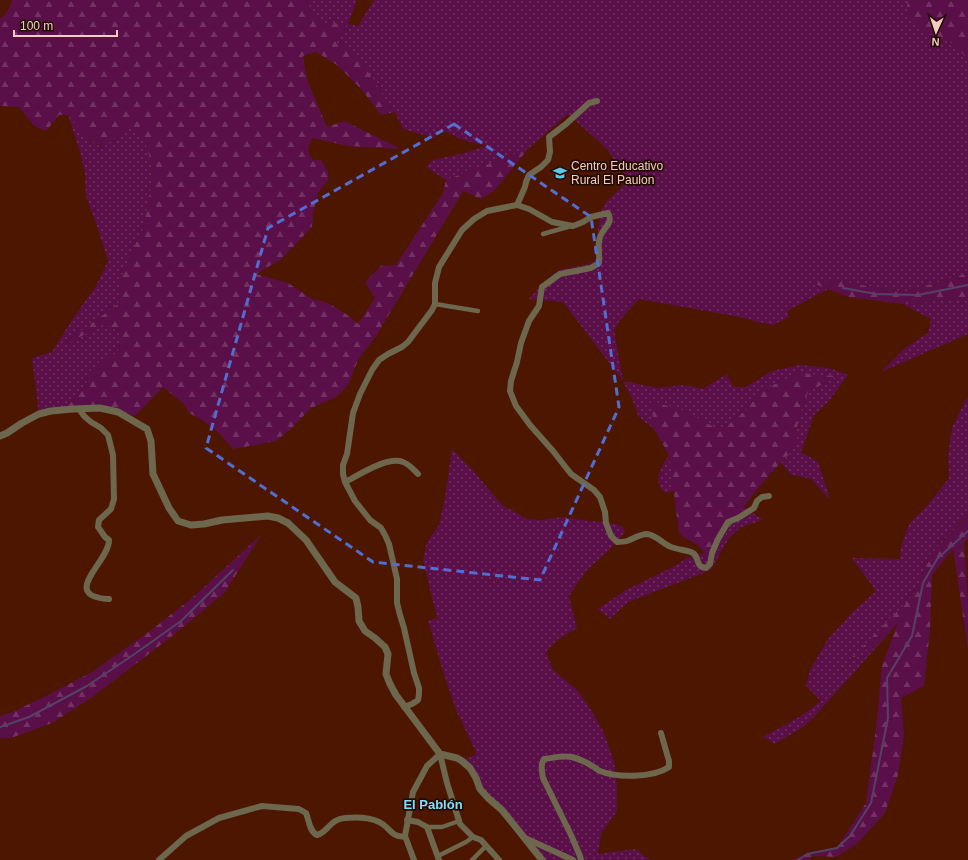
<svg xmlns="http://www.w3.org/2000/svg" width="968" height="860" viewBox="0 0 968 860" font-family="Helvetica,sans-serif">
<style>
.grass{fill:url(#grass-dots)}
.forest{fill:url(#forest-firs)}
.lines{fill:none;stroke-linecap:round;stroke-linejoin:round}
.stream{stroke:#544264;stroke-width:2}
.pedestrian{stroke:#6c674d;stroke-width:4.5}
.minor{stroke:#6c674d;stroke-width:6}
.tertiary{stroke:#6c674d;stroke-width:7}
.marked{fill:none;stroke:#526ed2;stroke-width:3;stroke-dasharray:8 5;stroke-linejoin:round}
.labels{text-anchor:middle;stroke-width:3.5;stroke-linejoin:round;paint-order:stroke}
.poi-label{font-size:12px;fill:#f1cdc0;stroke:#230b04;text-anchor:start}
.neighbourhood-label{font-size:13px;font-weight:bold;fill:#7fdffd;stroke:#230b04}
</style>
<defs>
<pattern id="grass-dots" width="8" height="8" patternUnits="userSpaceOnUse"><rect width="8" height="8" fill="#5b0f49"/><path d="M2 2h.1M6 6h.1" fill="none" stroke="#733161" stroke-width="1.8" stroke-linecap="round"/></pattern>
<pattern id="forest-firs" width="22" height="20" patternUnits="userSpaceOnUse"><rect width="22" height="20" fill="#5b0f49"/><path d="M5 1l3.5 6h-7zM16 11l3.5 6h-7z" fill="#733161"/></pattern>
</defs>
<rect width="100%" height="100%" fill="#4d1601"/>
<g class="grass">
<path d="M306,0H357L348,24L358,26L374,0H909L907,2L946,40L957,46L968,61V273L905,292L835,281L814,283L828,289L787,311L789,317L773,325L754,321L740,317L639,299L620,320L614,330L623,381L657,388L684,385L703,389L727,374L733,387H746L772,371L800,365L829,368L848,375L829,401L814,415L801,452L818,462L830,500L811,479L790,474L781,463L793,450L798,422L805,400L808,392L836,376L761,391L744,412L721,431L685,411L652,401L654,429L639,417L633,401L623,381L563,302L529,299L542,284L559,270L589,264L598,259L595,248L601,212L606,202L629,180L606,148L568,114L528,149L446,180L426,167L433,160L465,153L486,146L463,140L439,129L434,138L403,129L395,112L384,97L335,43L343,34L319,22Z"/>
<path d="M68,115L87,137L102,148L128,126L145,141L151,162L152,182L143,229L134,247L120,281L118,304L55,350L106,323L120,334L118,351L97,368L66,409L39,414L32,358L52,352L72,320L96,286L108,261L97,226L86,197L85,173L80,152Z"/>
<path d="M968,298V334L881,372L905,348L928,333L931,319L903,304Z"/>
<path d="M968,398V515L928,557L917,591L838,673L899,622L814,717L803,727L775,744L763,737L801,716L821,701L806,686L810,670L828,639L854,611L876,591L852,558L900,559L901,547L909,524L926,507L949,478L948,456L952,428L965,401Z"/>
<path d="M452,449L476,474L502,505L527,519L542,520L562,517L590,521L612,523L623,527L625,532L609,550L586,571L569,596L577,628L557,640L546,652L553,670L578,691L593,713L603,731L614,761L617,786V811L601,834L598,854L635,849L650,860H540L488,797L463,760L475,755L476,752L457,712L444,674L428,621L437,618L423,560L427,542L439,525L445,498Z"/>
<path d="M669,455L674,490L666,493C664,492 662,490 661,489C654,477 663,464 669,455Z"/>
<path d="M744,507L763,520L741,527L729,538L711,570L628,602L610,619L598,609L626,590L673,567L687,558L704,553L711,570L721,541Z"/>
</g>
<g class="forest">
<path d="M12,0H306L319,22L347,24L343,34L336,43L347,46L361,61L384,97L395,112L381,115L362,90L337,65L316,52L303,56L307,80L327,127L344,121L401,149L348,146L312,138C308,148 306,152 313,160H321L328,172V180L318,193L313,214L312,227L294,246L280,260L256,274L288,283L312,299L328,303L346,314L358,324L375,298L365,282L381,266L396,265L443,193L446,180L528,149L495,190L481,199L463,191L376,336L358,360L348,385L336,397L311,408L292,428L276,441L233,449L219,433L202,420L189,413L184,404L163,387L135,416L119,410L66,409L97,368L118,351L120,334L106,323L52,352L118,304L120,281L134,247L143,229L152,182L151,162L145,141L128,126L103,148L87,137L68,115H59L46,131L34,126L19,107L0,106V19L9,9Z"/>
<path d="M909,0H968V61L957,46L946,40L922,31L908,19L907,2Z"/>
<path d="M968,273V298L903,304L848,297L813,283L835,281L905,292Z"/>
<path d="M798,373L837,376L808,392L805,400L798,422L793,450L771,473L755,492L738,515L721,541L711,570C708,563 705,552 699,546C693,541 685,540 679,533L669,455L654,429L651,401L685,411L721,431L744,412L761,391Z"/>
<path d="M968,516V539L964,542L968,605V649L953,549L932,575L930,630L924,686L901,698L904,735L898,775L885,813L858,843L836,857L814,856L811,857L809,860H792L812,853L837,848L866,803L876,728L882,665L898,623L834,676L917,591L928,557Z"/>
<path d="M261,535L225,592L171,637L91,698L52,723L11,738H0V716L10,713L42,698L92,672L150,631L192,598Z"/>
</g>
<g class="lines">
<g class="stream">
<path d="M843,288L876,294L918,295L968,285"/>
<path d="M0,727L29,717L87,686L136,653L181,621L233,570"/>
<path d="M798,860L807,854L837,848L850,836L871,803L888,718L887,678L912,636L923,583L937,559L968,531"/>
</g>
<g class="pedestrian">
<path d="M543,234L571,226"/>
<path d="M435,304L478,311"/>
<path d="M427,827H442L459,821"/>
<path d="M438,856L466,842L473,837"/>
<path d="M472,860L486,846"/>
</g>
<g class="minor">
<path d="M517,205L525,187L526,182L529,175L541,167L548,160L550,152L549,137L566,124L589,103L597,101"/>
<path d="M79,409L84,416L91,422L101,428L108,435L113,455L114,499L111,509L99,520L98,527L105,537L109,540C110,561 58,596 109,599"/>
<path d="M345,482C359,475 387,456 403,462C409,464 414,470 418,474"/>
<path d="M404,707L412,704L418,700L419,694V688L414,673L404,628L400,615L397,603V579L389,544L385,535L381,528L370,520L355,501L345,482L343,474V465L347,454L353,413L360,394L372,370L379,360L388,354L402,347L408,342L432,310L435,304V283L439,267L462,230L474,219L487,211L517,205L529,209L552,222L573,226L583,222L591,217L608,213C614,223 603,228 600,237C597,245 600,254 599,263L591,268L560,274L542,287L539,306L529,321L521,343L517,362L511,381L510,391L516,406L530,425L553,451L571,474L594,490L600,497L605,512L606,523L611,536L617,542C620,542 624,542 627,541C633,539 640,534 647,534C656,535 662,543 669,546C676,550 689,550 693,553C700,558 695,567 706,568L710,564L712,553L718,539L728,522L738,518L754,508L757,501L762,497L769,496"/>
<path d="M407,820L418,822L427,827L439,860"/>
<path d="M405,836L414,860"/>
<path d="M525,838L573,860"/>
<path d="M159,860L186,836L219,818L262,806L299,809L306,813C309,820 309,831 317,835C328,832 330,819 345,818C356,817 369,817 379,822C389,826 392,839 405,836L413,792L427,766L440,754L447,783L460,824L473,837L481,840L499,860"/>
<path d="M581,860L580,856L571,835L543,778C542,771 540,765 544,759C553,758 563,755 572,757C579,759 586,762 592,766C595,767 597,770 600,771C617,778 653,778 669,767V761L661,733"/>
</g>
<path class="tertiary" d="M0,436L7,433L22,423L39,414L51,411L73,409L100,408L118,412L147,429L151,441L153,474L169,508L178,521L191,525L204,524L222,520L268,516L278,518L288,523L306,540L335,582L356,598L358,607L359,621L365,631L375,638L385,647L388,654L386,674L390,684L396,695L440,754L457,758L462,761L470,768L476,778L480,789L488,798L502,810L542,860"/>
</g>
<path class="marked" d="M454,124L591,217L619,407L540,580L373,562L206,448L268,228Z"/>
<defs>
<symbol id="school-bare" viewBox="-9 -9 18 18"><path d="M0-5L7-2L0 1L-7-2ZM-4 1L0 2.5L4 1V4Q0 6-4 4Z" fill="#5bc8e7" stroke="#230b04" stroke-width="2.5" paint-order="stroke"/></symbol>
</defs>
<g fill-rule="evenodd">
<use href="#school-bare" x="550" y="163" width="20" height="20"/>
</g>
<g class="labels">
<g class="poi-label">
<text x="571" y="170">Centro Educativo<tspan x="571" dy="14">Rural El Paulon</tspan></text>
</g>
<g class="neighbourhood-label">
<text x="433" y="809">El Pablón</text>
</g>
</g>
<g transform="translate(936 32) rotate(183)" stroke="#230b04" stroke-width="3" paint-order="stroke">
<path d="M0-3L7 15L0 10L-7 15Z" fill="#f1cdc0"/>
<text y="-6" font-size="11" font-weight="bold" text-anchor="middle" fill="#f1cdc0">N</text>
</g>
<path d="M14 30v6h103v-6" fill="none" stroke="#f1cdc0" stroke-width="2"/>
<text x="20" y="30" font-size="12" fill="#f1cdc0" stroke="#230b04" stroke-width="3" paint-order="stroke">100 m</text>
</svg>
